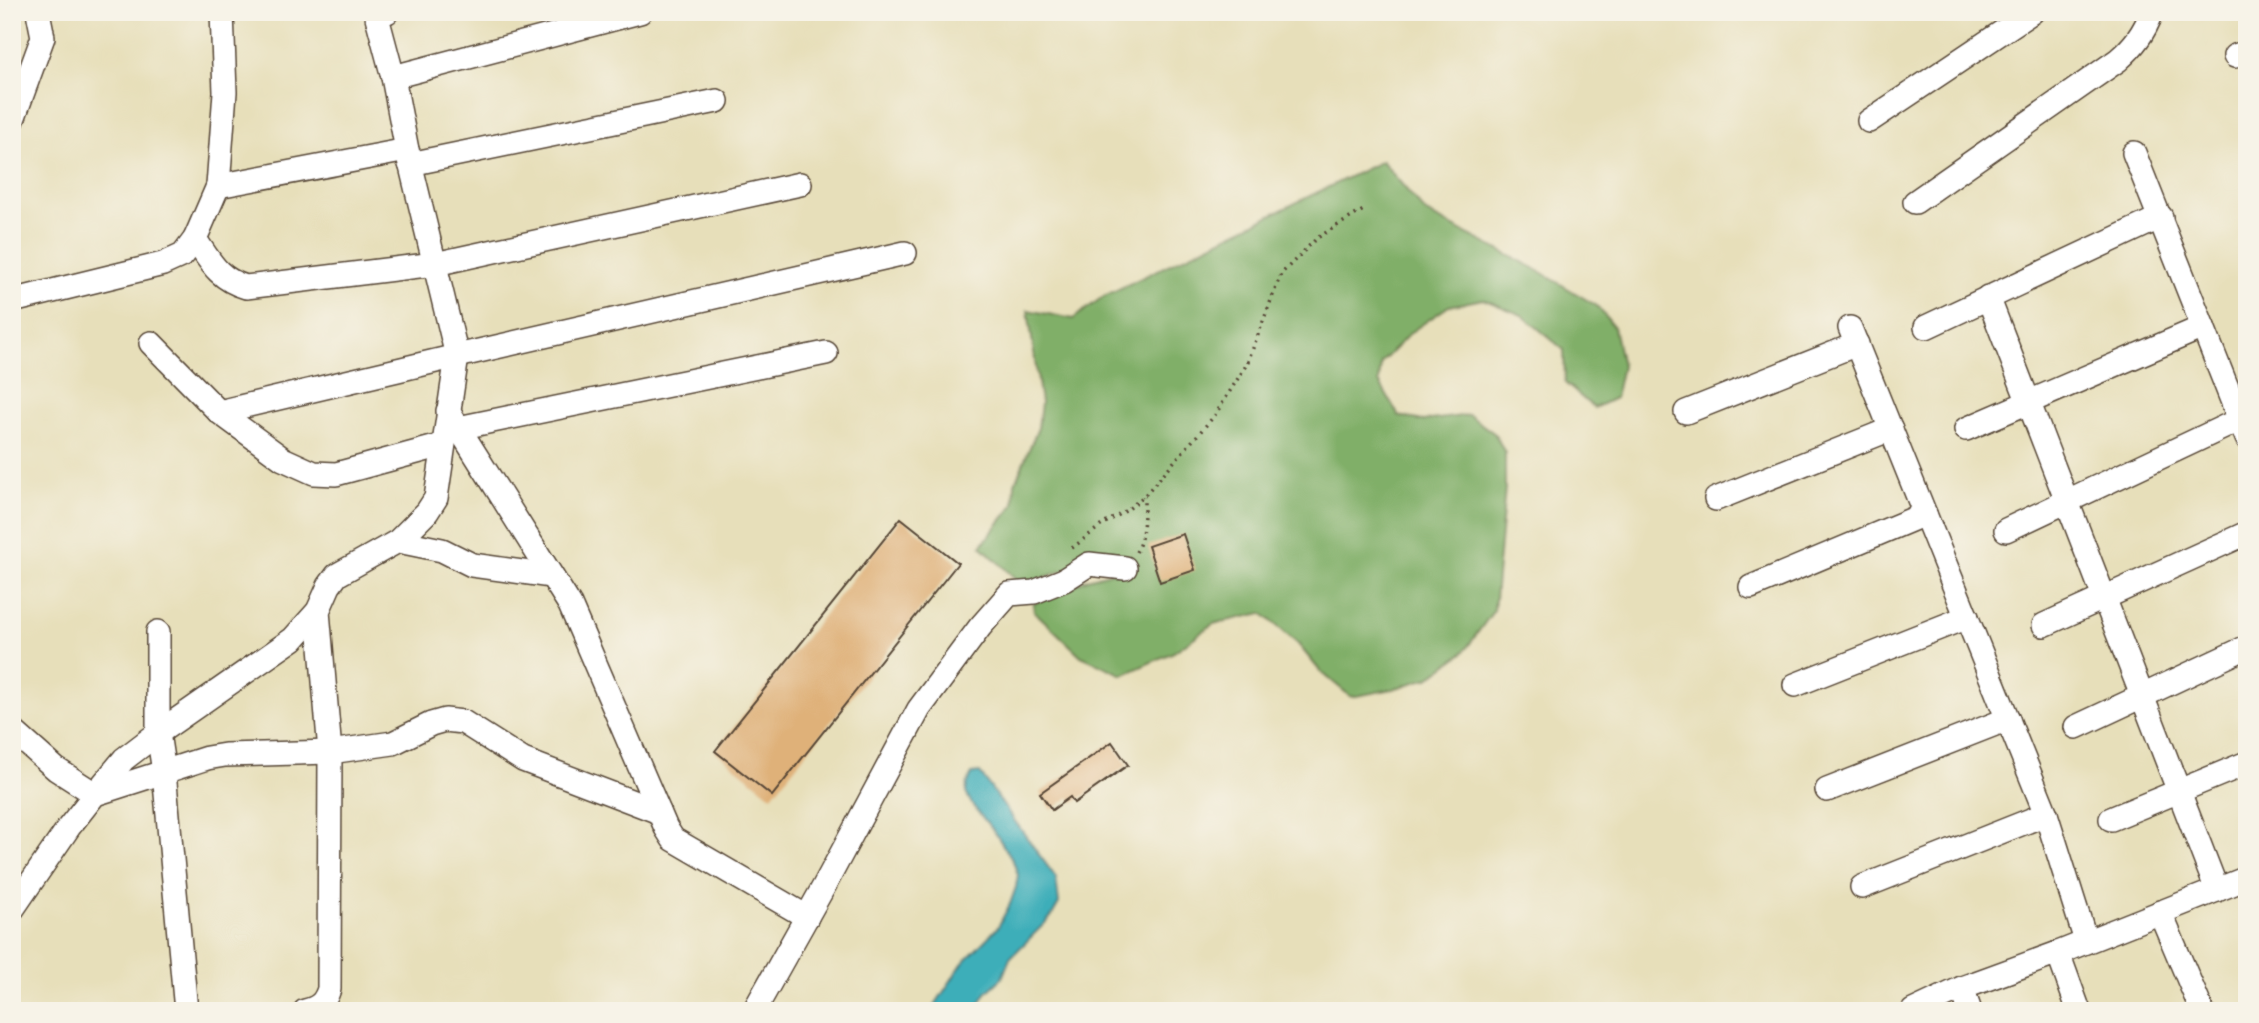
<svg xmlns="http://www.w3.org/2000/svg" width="2259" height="1023" viewBox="0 0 2259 1023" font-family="'Shantell Sans',sans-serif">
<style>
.forest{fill:#80af68;stroke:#5e6c43;stroke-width:2}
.water{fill:#3eaeb9;stroke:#3c6c6c;stroke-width:2}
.building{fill:#dfb179}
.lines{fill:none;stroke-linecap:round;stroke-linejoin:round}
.minor-casing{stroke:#554535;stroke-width:26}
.path{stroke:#554535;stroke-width:3.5;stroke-dasharray:2 5;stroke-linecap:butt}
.minor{stroke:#fff;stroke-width:23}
</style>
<rect width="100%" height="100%" fill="#f7f3e8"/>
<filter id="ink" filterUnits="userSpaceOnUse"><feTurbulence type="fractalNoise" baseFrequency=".0143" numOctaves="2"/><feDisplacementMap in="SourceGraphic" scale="14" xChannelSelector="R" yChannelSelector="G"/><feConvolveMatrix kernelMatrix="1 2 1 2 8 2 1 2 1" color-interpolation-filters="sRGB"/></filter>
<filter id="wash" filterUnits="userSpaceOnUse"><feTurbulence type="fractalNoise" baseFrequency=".00686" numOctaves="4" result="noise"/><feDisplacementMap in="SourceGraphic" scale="28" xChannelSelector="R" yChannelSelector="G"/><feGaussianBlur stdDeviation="1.57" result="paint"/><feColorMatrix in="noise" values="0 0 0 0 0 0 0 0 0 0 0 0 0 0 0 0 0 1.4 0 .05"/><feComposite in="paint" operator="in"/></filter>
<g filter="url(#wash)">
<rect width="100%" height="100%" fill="#e7dfba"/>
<path class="forest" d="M1382,161L1426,213L1534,268L1597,306L1614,327L1622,366L1615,398L1594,408L1565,383L1564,350L1522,315L1483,299L1449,306L1411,332L1381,363L1379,382L1399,416L1423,421L1469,415L1495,434L1505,453V488L1494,610L1463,653L1428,678L1393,689L1351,697L1320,671L1298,644L1262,613L1213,624L1174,652L1123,675L1081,656L1034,611L1033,604L1087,579L1135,566L1124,555C1090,556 1055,577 1021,584L981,546L1014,505L1015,483L1038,428L1041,403L1028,310L1073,319L1104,296Z"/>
<path class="water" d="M980,773L1056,878L1059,903L1051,917L1010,958L1002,978L986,993L975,1011H931L962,964L998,927L1010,904L1016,887L1018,875L1013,861L994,831L973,806L966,793L967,784L972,774Z"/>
<g id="blocks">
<g class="building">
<path d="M901,518L958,563L772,796L715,751Z"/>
<path d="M1183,534L1195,570L1160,582L1148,546Z"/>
<path d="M1112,742L1128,765L1074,803L1070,797L1052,810L1040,793Z"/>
</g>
</g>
</g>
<g filter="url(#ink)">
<use href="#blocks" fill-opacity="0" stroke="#554535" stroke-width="2"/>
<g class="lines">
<defs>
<g id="minor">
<path d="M387,12L377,17L393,77L407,150"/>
<path d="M2235,56L2247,52"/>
<path d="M393,77L640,12"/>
<path d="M1869,121L2032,12"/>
<path d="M12,122L43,37L38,12"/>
<path d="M2134,153L2247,438"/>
<path d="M410,164L717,101"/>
<path d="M218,186L407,150L457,356L905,253"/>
<path d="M1915,202L2118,60C2134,46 2144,33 2152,12"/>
<path d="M195,239C210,261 218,279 246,287L435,264L800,184"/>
<path d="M1988,297L2217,890"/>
<path d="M12,301L163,264L183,255L195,239L218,186L225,92L222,12"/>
<path d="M1926,327L2161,217"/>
<path d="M1850,328L2046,814L2086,941"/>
<path d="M151,343L219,412L283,459L314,473L336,474L443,445"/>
<path d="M448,411L570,605L666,828L673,839L807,917"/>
<path d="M1686,412L1857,344"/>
<path d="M458,428L826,353"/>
<path d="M1966,429L2203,327"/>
<path d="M1716,499L1891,429"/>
<path d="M2006,530L2239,420"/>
<path d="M398,541L442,550L472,565L551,576"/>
<path d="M1751,587L1925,514"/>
<path d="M2044,625L2247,533"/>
<path d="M158,632V733L164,772L186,1011"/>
<path d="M1795,685L1967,617"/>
<path d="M2076,727L2247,647"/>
<path d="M12,730L56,769L95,794L124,759L158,733L293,639L318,611L329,586L337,575L398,541L427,512L436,498L457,356L219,412"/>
<path d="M1827,790L2008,719"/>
<path d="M2111,819L2247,763"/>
<path d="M1862,887L2046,814"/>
<path d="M12,910L69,827L95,794L207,758L225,755L330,752L393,743L431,724L445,720L463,722L523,760L659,812"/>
<path d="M2160,912L2202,1011"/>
<path d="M2058,953L2079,1011"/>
<path d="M1962,988L1970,1011"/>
<path d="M305,1011C319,1008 325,1002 329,989L330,752L318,611"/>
<path d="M754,1011L823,888L919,709L980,627L1009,594L1034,592L1064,580L1089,564L1125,568"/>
<path d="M1913,1011L1962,988L2058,953L2247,878"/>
</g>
</defs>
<use href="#minor" class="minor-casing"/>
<g class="path">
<path d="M1072,548L1102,525L1127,510L1144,496L1215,415L1247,364L1281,274L1317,238L1365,209"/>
<path d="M1136,552C1145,534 1144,515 1144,496"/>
</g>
<use href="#minor" class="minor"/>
</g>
</g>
<rect width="2259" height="1023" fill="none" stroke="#f7f3e8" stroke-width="42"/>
</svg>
